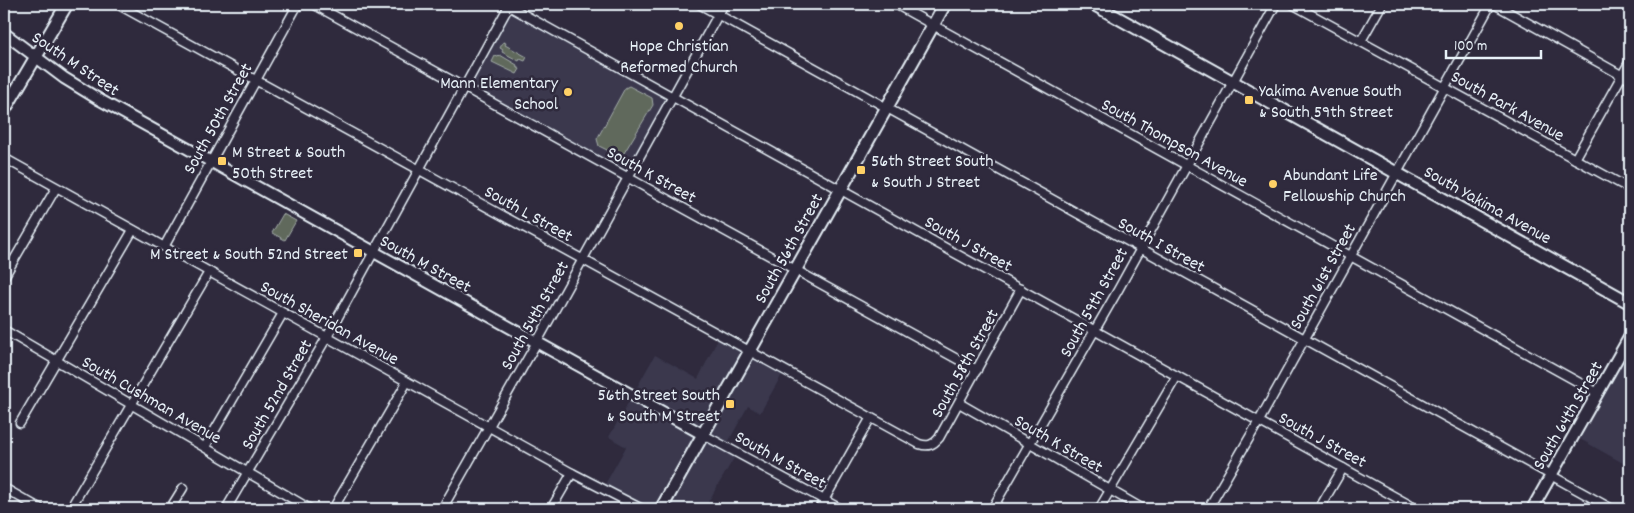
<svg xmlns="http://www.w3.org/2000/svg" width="1634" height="513" viewBox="0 0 1634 513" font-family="Dekko,sans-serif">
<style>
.built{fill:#3a384e}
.green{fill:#61695c;stroke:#a4adaa}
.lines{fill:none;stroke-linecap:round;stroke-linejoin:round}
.minor-casing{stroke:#e8f1f8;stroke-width:11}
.tertiary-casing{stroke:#e8f1f8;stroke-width:14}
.secondary-casing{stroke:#e8f1f8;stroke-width:15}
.minor{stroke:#2f2a3d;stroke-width:8}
.tertiary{stroke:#2f2a3d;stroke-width:10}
.secondary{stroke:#2f2a3d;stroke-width:11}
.poi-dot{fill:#ffd166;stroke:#2f2a3d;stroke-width:2}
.labels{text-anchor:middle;stroke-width:5;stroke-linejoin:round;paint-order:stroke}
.poi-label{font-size:18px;fill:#e8f1f8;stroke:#2f2a3d;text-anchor:start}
.street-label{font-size:18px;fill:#e8f1f8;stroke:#2f2a3d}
</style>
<rect width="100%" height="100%" fill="#2f2a3d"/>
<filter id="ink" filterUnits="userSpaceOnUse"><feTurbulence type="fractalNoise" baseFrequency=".02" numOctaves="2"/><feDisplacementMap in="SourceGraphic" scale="10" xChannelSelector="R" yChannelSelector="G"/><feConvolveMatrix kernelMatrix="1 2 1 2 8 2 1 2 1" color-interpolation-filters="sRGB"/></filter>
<g filter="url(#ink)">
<g class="built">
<path d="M509,6L672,96L628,178L464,88Z"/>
<path d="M720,335L784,371L760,413L748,406L726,446L737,453L704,509H642L603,488L626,447L609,437L655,355L698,379Z"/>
<path d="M1630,348V467L1580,439Z"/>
</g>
<g class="green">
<path d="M503,42L506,43L505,45L527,57L525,61L520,59L519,61L502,52L503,50L500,48Z"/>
<path d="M500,55L517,65L516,67L520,69L517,74L492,62L495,56L498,57Z"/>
<path d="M629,86L652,98L653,105L624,153L617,155L599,146L597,139L625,88Z"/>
<path d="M283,214L296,221L285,240L272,233Z"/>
</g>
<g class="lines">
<defs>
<g id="minor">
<path d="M117,4L919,444C928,447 933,445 939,438L1021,289"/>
<path d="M313,4L977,370"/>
<path d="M505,4L1417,509"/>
<path d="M699,4L1612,509"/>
<path d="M895,4L1598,393"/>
<path d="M1292,4L1630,189"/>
<path d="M1494,4L1630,80"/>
<path d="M1361,41L1382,4"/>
<path d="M4,158L572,473L642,509"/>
<path d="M1575,159L1630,61"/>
<path d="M164,247L298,4"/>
<path d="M4,277L56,188"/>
<path d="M4,330L310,509"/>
<path d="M959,403L1143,509"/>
<path d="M20,423L133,230"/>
<path d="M704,435L841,509"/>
<path d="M205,447L283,313"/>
<path d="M4,488L41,509"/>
<path d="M70,509L209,272"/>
<path d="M170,509L183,488"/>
<path d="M226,509L327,337L510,4"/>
<path d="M333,509L407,382"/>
<path d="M442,509L537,342L724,4"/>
<path d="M551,509L572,473"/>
<path d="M819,509L870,419"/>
<path d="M992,509L1118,290L1276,4"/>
<path d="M1099,509L1177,376"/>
<path d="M1208,509L1259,421L1491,4"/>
<path d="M1319,509L1343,468"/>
</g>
<g id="tertiary">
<path d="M4,33L64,78L100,100L704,435"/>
<path d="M1532,509L1630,336"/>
</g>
<g id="secondary">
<path d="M1093,4L1630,303"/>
<path d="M4,111L67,4"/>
<path d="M661,509L945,4"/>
</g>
</defs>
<use href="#minor" class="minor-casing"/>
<use href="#tertiary" class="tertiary-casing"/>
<use href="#secondary" class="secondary-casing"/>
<use href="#minor" class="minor"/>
<use href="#tertiary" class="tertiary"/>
<use href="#secondary" class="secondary"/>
</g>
</g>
<g class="poi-dot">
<circle cx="679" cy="26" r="5"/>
<circle cx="568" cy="92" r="5"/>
<rect x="1244" y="95" width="10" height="10" rx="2.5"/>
<rect x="217" y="156" width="10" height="10" rx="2.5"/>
<rect x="856" y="165" width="10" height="10" rx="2.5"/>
<circle cx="1273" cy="184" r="5"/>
<rect x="353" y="248" width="10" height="10" rx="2.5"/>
<rect x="725" y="399" width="10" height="10" rx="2.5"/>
</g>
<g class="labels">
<g class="poi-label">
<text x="679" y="51" text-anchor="middle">Hope Christian<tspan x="679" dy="21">Reformed Church</tspan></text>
<text x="558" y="88" text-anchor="end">Mann Elementary<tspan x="558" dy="21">School</tspan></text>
<text x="1259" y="96">Yakima Avenue South<tspan x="1259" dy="21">&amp; South 59th Street</tspan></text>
<text x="232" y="157">M Street &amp; South<tspan x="232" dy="21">50th Street</tspan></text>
<text x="871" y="166">56th Street South<tspan x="871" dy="21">&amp; South J Street</tspan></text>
<text x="1283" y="180">Abundant Life<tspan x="1283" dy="21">Fellowship Church</tspan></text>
<text x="348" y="259" text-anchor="end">M Street &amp; South 52nd Street</text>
<text x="720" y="400" text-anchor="end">56th Street South<tspan x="720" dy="21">&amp; South M Street</tspan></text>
</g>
<g class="street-label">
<text transform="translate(76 63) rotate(34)" y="6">South M Street</text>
<text transform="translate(1508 105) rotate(29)" y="6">South Park Avenue</text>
<text transform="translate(217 118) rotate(-61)" y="6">South 50th Street</text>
<text transform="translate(1175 142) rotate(29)" y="6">South Thompson Avenue</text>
<text transform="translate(652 174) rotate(29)" y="6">South K Street</text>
<text transform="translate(1488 204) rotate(29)" y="6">South Yakima Avenue</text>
<text transform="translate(529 213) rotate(29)" y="6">South L Street</text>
<text transform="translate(969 243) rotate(29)" y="6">South J Street</text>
<text transform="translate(1162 244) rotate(29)" y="6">South I Street</text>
<text transform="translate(788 248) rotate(-61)" y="6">South 56th Street</text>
<text transform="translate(426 263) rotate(29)" y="6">South M Street</text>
<text transform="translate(1322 276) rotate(-61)" y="6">South 61st Street</text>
<text transform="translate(1093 302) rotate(-61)" y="6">South 59th Street</text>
<text transform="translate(534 315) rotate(-61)" y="6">South 54th Street</text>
<text transform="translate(330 322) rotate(29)" y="6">South Sheridan Avenue</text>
<text transform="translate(964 363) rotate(-61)" y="6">South 58th Street</text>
<text transform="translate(276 394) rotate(-60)" y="6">South 52nd Street</text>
<text transform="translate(152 399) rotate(30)" y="6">South Cushman Avenue</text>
<text transform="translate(1567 415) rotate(-60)" y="6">South 64th Street</text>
<text transform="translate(1323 439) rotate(29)" y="6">South J Street</text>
<text transform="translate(1059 443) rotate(30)" y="6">South K Street</text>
<text transform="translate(781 459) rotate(29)" y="6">South M Street</text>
</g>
</g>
<rect width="1634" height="513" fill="none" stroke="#2f2a3d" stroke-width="20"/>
<rect x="10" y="10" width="1614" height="493" fill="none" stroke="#e8f1f8" stroke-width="2" filter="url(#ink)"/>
<path d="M1446 50v8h95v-8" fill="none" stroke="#e8f1f8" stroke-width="2.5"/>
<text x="1454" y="50" font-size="15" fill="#e8f1f8" stroke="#2f2a3d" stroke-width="4" paint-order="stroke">100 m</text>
</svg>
